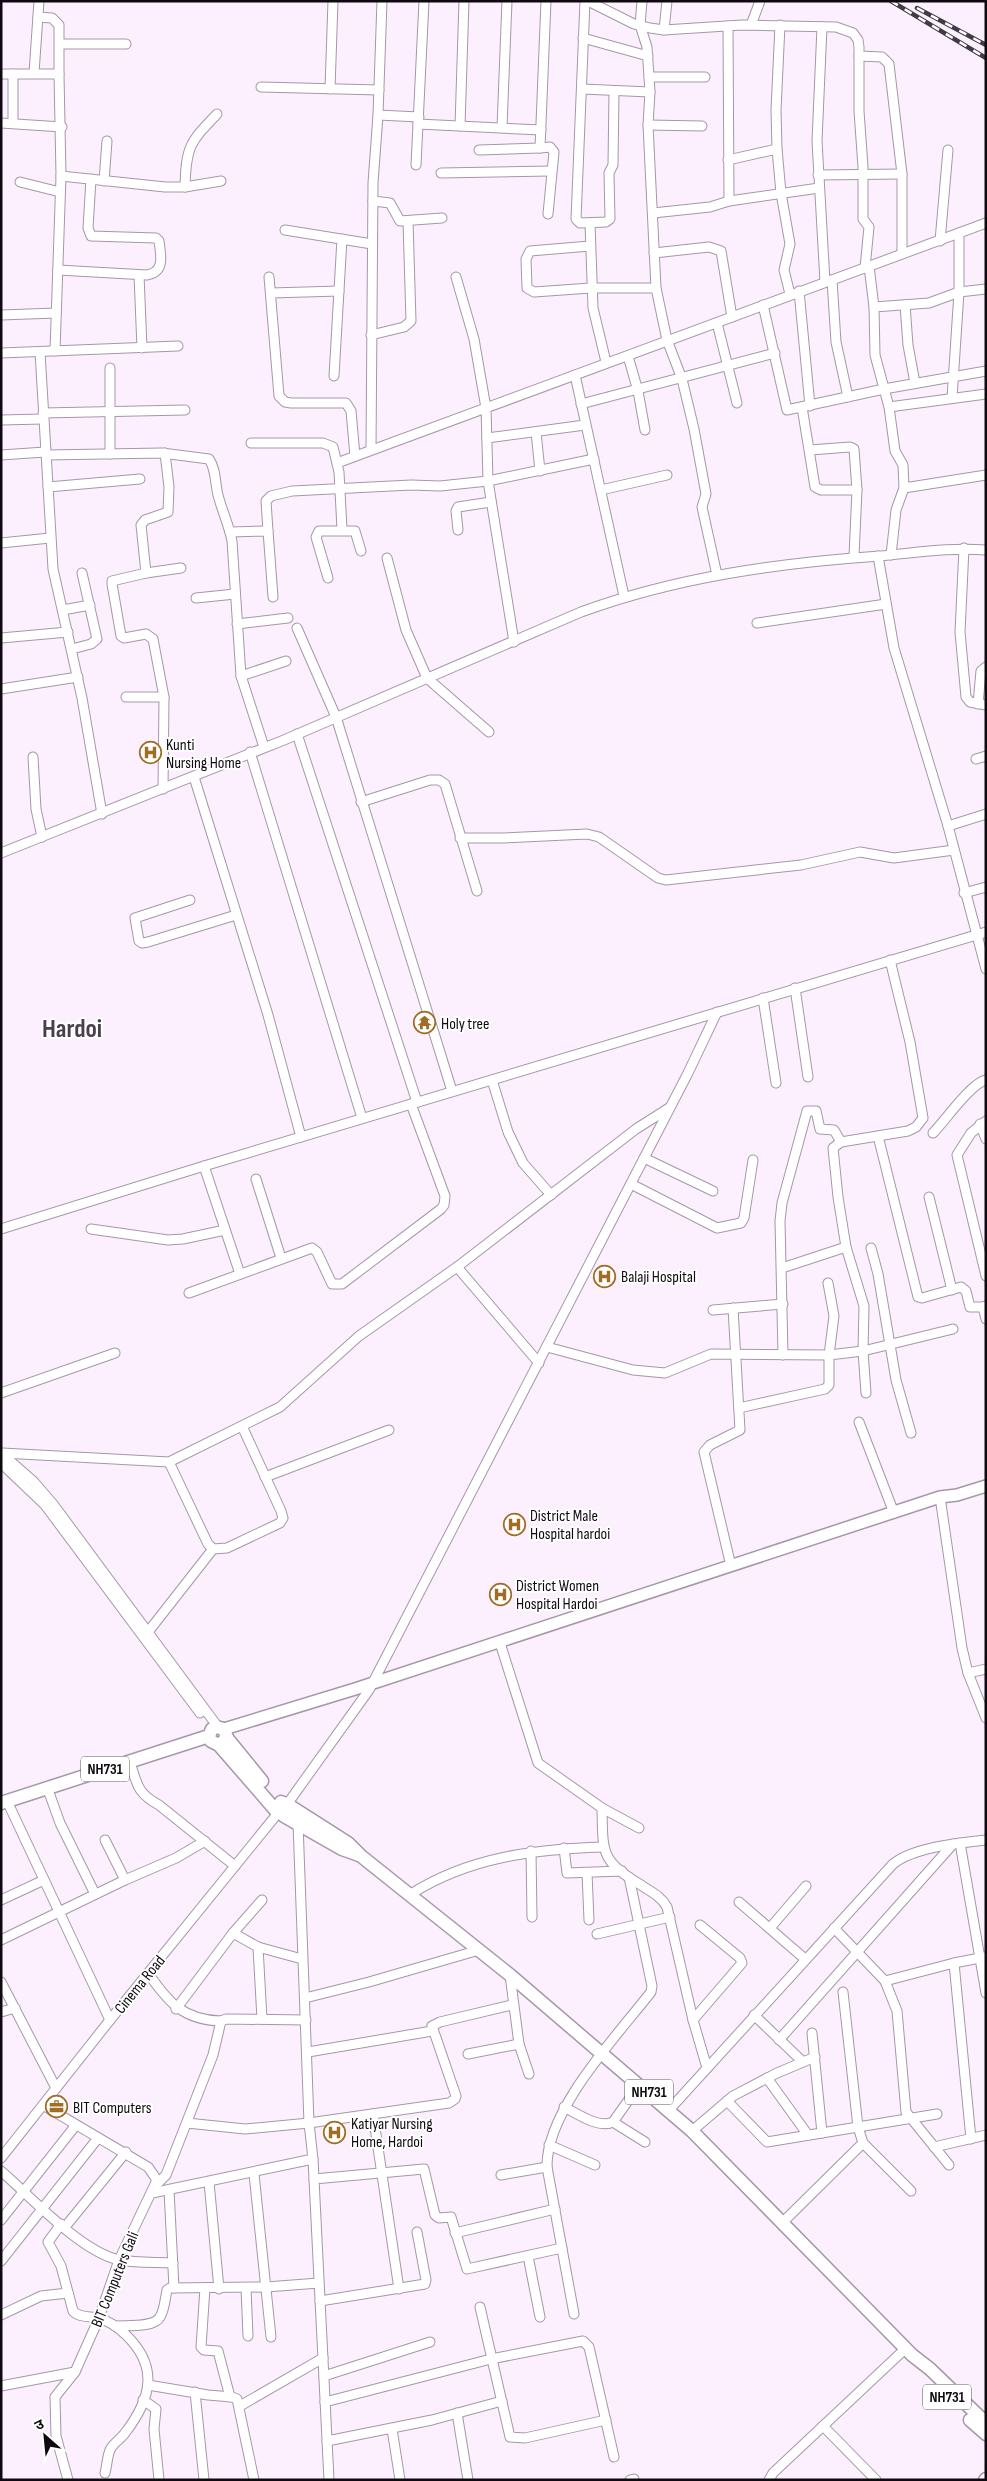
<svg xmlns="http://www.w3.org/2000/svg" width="987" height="2481" viewBox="0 0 987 2481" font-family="'Sofia Sans Condensed','Noto Sans Devanagari',sans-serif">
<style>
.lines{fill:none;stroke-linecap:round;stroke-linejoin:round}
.minor-casing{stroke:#a597a9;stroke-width:11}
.major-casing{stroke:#a597a9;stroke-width:14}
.highway-casing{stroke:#a597a9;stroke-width:15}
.minor{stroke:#fff;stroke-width:9}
.major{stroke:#fff;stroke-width:11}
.highway{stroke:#fff;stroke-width:12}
.rail-casing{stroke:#413b43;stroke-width:4.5}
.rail{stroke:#fff;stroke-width:2.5;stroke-dasharray:8;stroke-linecap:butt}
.labels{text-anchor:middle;stroke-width:4;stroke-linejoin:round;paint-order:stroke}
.shield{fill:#fff;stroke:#575458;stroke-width:1}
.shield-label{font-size:15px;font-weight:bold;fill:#0f0a10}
.poi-label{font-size:16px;fill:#0f0a10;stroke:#fff;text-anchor:start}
.street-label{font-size:16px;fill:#0f0a10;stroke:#fff}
.town-label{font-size:26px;font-weight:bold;fill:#4b3f4e;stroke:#fff}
</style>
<rect width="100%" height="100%" fill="#fcf0ff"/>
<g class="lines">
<defs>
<g id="minor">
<path d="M546,1L540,148L550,147L554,152L548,214"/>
<path d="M585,1L576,219L580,223L606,222L610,219L609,173L613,165L614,91"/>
<path d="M588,1L634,24L650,28L664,30L742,25L836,27L853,33L858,40L859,47V111L863,167V219L869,227L865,268"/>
<path d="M642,1L640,25L647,47L650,92L648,125L656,288L667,340L682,379L694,429L706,494L702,507L717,575"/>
<path d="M38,17L52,18L59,25V74"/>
<path d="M751,25L760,1"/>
<path d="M780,25L776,110L777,149L781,193L790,244L784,270L790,294"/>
<path d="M822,27L817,141L825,282"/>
<path d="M664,30L667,1"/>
<path d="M583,38L648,56"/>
<path d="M60,44H126"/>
<path d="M859,56L882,57L889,64L902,174V252"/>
<path d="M34,73L39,1"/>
<path d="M1,74H59L61,176L55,351"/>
<path d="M649,77H705"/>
<path d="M261,87L379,90"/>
<path d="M330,89L333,1"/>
<path d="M582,89L650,92"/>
<path d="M378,115L419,117"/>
<path d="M1,123L62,127"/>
<path d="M13,123V74"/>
<path d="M418,124L541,130"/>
<path d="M648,125L702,126"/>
<path d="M460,126L464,1"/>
<path d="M502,127L507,1"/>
<path d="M479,150L540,148"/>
<path d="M728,160L777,149"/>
<path d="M416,165L424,1"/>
<path d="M441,173L551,171"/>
<path d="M818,175L902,174"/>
<path d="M61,176L165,187H185L221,181"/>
<path d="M104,181L107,141"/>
<path d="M20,182L60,192"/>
<path d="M185,187C186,146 190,142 217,114"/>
<path d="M373,201L390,203L400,221L442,218"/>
<path d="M729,201L819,188"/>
<path d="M653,213L710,207L729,201L728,26"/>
<path d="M590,223L593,308L606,362"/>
<path d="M285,230L372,244"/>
<path d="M940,241L948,150"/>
<path d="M590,246L530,251L526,259L527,288L534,292L591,288H656"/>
<path d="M654,253L709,247L721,251L732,317"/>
<path d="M869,266L874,307L875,355L889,407L895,451L903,465L904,488L896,510L891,555"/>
<path d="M58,270L147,275C165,272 161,256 159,241L156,238L91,236L88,228L91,179"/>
<path d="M139,275L142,348"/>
<path d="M269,277L279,396L285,402L291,403H346L351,411L355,456"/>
<path d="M456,277L474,339L486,408L488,481L514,642"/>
<path d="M832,280L836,342L848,397"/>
<path d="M799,291L810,406"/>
<path d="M271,293L339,291"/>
<path d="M763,305L787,410L884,389L986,371"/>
<path d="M905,305L908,345L915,383"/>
<path d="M874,307L929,303L959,292L986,289"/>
<path d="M1,315L56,313"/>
<path d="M717,323L737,403"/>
<path d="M371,335L404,327L411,321L408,221"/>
<path d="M40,352L53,569L82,698L102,814"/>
<path d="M1,353L178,346"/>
<path d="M628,356L638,391L645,430"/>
<path d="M575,375L624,596"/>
<path d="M334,376L342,239"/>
<path d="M952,398L959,292V233"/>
<path d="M581,404L775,353"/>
<path d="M802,407L815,487L821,490H857"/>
<path d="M889,407L986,394"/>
<path d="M43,413L185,410"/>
<path d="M1,420L43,419"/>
<path d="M536,432L540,471"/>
<path d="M487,438L585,425"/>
<path d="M251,443H323L333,447L339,472L342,529"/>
<path d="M371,449L373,183L378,115L382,1"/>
<path d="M810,450L850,447L854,449L857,490L854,556"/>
<path d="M110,454V368"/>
<path d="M1,455L45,452"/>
<path d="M46,455L162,453L209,459C216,469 215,483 218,495C222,511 229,525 232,541L241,676L264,747"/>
<path d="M337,463L986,223"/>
<path d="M48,487L140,479"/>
<path d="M904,488L986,475"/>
<path d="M601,490L667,475"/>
<path d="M458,530L456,511L458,507L491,502"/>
<path d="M268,531L266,501L271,496L292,491L411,485L440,486L488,481L594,459"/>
<path d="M230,532L268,531L273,597"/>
<path d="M1,543L50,538"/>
<path d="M964,548L960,632L966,697L970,702L986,705"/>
<path d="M878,556L894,648L948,826L986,969"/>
<path d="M387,558L406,630L427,678L489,732"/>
<path d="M146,573L181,568"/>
<path d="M328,578L316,537L319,531H355L361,551"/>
<path d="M196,598L235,594"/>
<path d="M63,610L90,605"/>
<path d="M757,623L886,604"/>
<path d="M237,624L288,618"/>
<path d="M297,628L336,717L452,1091"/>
<path d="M1,638L68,632"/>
<path d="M72,649L91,644L97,639L82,573"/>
<path d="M241,676L286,661"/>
<path d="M1,689L78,677"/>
<path d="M126,697H164"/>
<path d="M978,704L981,671L986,667"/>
<path d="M297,734L417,1102"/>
<path d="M250,752L362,1118"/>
<path d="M33,757L36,809L42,837"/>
<path d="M976,759L986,756"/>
<path d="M194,777L268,1015L301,1137"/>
<path d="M163,789L164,697L153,639L146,634L124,638L121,636L112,584V581L146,573L141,525L145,520L168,512L169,487L165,453"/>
<path d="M361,802L430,780H439L445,784L477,891"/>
<path d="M948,826L986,814"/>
<path d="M460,838H503L587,834L599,837L658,878L666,880L801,865L860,852L894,858L954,850"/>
<path d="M1,853L284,740L581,612C677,577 778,563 880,556C915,553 950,547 986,550"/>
<path d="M964,893L986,887"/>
<path d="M190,900L135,918L139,941L142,943L148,942L236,915"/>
<path d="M795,988L808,1077"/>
<path d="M763,998L776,1083"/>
<path d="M492,1080L508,1132L523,1163L551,1195"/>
<path d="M986,1121L971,1133L957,1155L986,1276"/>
<path d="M980,1124L986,1139"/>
<path d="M933,1133C945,1121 971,1083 986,1080"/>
<path d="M878,1136L918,1297L922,1298L961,1287L966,1291L970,1307H983"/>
<path d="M644,1158L713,1191"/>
<path d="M204,1166L240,1274"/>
<path d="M256,1179L281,1258"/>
<path d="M631,1184L717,1228L741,1223L744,1218L753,1160"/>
<path d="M929,1197L952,1290"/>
<path d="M1,1229L204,1166L986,932"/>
<path d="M91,1229L168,1240L183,1239L225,1230"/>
<path d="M871,1248L878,1274L896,1380L911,1433"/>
<path d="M457,1267L539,1363"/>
<path d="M782,1268L846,1247"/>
<path d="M189,1293L312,1248L317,1252L332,1284H342L441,1209L444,1205L445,1196L411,1104"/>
<path d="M986,1306L983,1307L986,1319"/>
<path d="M713,1310L783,1304"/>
<path d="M547,1347L633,1370L665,1373L711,1354L829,1355L863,1351L953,1329"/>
<path d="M783,1355L780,1221L782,1203L807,1111H816L820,1129L834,1130L841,1142"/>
<path d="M1,1393L115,1353"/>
<path d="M866,1393L863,1351L864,1306L846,1247L838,1197L833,1148L841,1142L908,1131L916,1127L923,1118L910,1042L890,960"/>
<path d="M739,1408L825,1389L829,1385V1355L834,1316L828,1283"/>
<path d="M859,1422L894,1513"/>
<path d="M1,1453L34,1482L53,1504L218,1727"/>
<path d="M2,1453L169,1462L280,1407L359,1336L457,1267L636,1129L669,1108"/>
<path d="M169,1462L208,1544L213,1549L227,1548L280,1523L283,1518L281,1511L242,1426"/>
<path d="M1,1463L45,1505L200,1713"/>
<path d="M265,1477L389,1430"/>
<path d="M940,1497L962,1648L968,1673L986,1718"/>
<path d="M731,1566L704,1452L710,1445L740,1430L733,1308"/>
<path d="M148,1632L213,1549"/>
<path d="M501,1646L538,1763L602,1808L639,1828"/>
<path d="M968,1673L986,1669"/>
<path d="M130,1762C137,1784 137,1793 159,1805L235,1866"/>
<path d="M47,1787L60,1823L95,1894"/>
<path d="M7,1801L110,2020"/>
<path d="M288,1803L369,1690L688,1073L717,1012"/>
<path d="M602,1808C603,1852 600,1861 641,1885C651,1892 661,1896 667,1907L693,2020L707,2068"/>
<path d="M298,1823L309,2123L313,2159L329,2480"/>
<path d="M105,1840L125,1880"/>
<path d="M960,1843L986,1993"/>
<path d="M564,1848L567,1873L622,1871"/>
<path d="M531,1851L532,1917"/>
<path d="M587,1873L589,1920"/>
<path d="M411,1894C469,1857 536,1849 603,1847"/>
<path d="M1,1900L44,1880"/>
<path d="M739,1902L805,1959"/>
<path d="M770,1928L806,1886"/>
<path d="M834,1928L885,1981L897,2011L906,2112L949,2165"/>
<path d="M233,1933L258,1947L302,1959"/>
<path d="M597,1934L670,1917"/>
<path d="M1,1940L125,1880L176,1858L205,1841"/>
<path d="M258,1947L262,2019"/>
<path d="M954,1963L971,2139"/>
<path d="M148,1973C168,2002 183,2020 221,2021"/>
<path d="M510,1975L519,2044L529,2074"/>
<path d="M885,1981L954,1963L985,1957"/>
<path d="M1,1982L56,2088"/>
<path d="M843,1992L858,2127L863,2143L911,2191"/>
<path d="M305,1998L369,1982L479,1950"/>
<path d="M176,2009L233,1933L262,1900"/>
<path d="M1,2012L15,2008"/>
<path d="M754,2015L803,2062"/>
<path d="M693,2020L742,1963L740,1958L700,1925"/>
<path d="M812,2033L822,2133"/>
<path d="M779,2040L953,1844"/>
<path d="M308,2052L432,2031"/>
<path d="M468,2054L519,2044"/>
<path d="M767,2078L808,2135"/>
<path d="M727,2101L767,2142L937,2114"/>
<path d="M43,2105L148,2167L157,2180L119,2260L99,2318L75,2372L55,2397L56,2436L68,2480"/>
<path d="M564,2107C578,2114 599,2129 613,2122L640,2084"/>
<path d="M669,2110L893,1864C914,1847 959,1843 986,1840"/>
<path d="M373,2114L399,2289"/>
<path d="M613,2122L645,2142"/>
<path d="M187,2123L245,2129L309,2123L449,2103L455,2099L456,2096L432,2026L440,2022L512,2005"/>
<path d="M692,2131L733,2096L777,2073L815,2057"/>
<path d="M549,2145L595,2165"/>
<path d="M934,2147L986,2135"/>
<path d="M1,2158L110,2020L278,1813"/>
<path d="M1,2171C30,2196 82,2253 120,2260C137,2263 156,2262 173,2263"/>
<path d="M254,2174L271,2337"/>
<path d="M501,2175L547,2167"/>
<path d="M314,2179L424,2169L435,2215L439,2218L451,2217L467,2269L562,2248"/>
<path d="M209,2182L219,2289"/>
<path d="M156,2185L166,2175L213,2055L221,2021L226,2019L306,2020"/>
<path d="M169,2190L174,2288"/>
<path d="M152,2193L313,2159"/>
<path d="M1,2220L76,2125"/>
<path d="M783,2222L863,2143"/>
<path d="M61,2224L48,2242L61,2266L73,2311C79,2318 90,2316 98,2318C108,2321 118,2327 125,2334C159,2366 152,2398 125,2433C121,2439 113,2443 110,2450C107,2457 107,2466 105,2473"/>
<path d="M65,2227L126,2152"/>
<path d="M455,2233L555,2209"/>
<path d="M528,2256L540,2317"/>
<path d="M1,2261L98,2138"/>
<path d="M205,2288L201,2347L204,2350L218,2351L230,2397"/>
<path d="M246,2288L248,2336"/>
<path d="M320,2301L425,2284L426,2280L417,2232"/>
<path d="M480,2307L510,2437L525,2438L606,2420"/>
<path d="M574,2314L547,2167C546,2110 616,2037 651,1992L652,1986L629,1877"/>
<path d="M1,2315L41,2296L68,2293"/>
<path d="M115,2326C127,2325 154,2328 160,2317C165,2309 165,2298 167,2290L170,2288L266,2287L319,2283"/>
<path d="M324,2376L430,2342"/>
<path d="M148,2385L208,2395L232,2397L237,2399L254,2480"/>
<path d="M1,2386L75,2372"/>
<path d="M195,2392L204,2480"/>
<path d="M143,2400L156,2409L154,2429L159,2480"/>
<path d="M325,2402L491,2359L583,2341L589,2347L614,2457"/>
<path d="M240,2406L323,2358"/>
<path d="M457,2413L468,2480"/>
<path d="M823,2426L876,2480"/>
<path d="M392,2429L400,2480"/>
<path d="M327,2441L432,2420L502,2401"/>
<path d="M630,2480L634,2479"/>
<path d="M769,2480L773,2473L905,2349"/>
</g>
<path id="major" d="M224,1729L355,1689L940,1497L957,1495L986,1486"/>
<g id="highway">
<path d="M227,1738L262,1781"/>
<path d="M219,1745L278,1813L287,1815L290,1806L281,1802L277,1810"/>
<path d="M1,1803L209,1736L212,1729L216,1727L224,1729L227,1738L219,1745L211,1741L209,1736"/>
<path d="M290,1806L348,1843L361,1856L510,1975L692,2131L912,2355L930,2369L986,2423"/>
<path d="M284,1816L342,1849L359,1855"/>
<path d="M970,2420L986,2434"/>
<path d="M985,2480L986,2479"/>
</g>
</defs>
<use href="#minor" class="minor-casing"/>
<use href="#major" class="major-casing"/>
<use href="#highway" class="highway-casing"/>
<use href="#minor" class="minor"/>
<use href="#major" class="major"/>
<use href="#highway" class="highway"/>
<defs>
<g id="rail">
<path d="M891,1L986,58"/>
<path d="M917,8L986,45"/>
</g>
</defs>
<use href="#rail" class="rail-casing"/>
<use href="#rail" class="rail"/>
</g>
<defs>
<symbol id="hospital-ring" viewBox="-11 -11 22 22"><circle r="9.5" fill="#fff" stroke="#a06d24" stroke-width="1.5"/><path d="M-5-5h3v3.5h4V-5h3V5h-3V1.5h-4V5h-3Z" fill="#a06d24"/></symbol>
<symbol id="temple-ring" viewBox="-11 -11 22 22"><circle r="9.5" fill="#fff" stroke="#a06d24" stroke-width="1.5"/><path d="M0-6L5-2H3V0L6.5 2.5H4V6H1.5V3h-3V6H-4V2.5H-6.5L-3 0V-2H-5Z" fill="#a06d24"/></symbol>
<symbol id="office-ring" viewBox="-11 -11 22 22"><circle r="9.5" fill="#fff" stroke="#a06d24" stroke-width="1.5"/><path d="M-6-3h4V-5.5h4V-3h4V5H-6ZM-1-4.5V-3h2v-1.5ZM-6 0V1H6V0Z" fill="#a06d24"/></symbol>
</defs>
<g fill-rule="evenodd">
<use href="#hospital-ring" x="138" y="740" width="25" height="25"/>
<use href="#temple-ring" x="412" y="1010" width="25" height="25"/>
<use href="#hospital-ring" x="592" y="1264" width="25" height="25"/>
<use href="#hospital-ring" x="502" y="1512" width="25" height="25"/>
<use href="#hospital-ring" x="488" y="1582" width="25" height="25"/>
<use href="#office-ring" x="44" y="2094" width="25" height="25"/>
<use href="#hospital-ring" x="322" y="2120" width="25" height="25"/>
</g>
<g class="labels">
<g class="shield">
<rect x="81" y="1756.5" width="48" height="25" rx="4"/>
<rect x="625" y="2079.5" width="48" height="25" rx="4"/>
<rect x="923" y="2384.5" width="48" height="25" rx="4"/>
</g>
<g class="shield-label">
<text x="105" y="1774">NH731</text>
<text x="649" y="2097">NH731</text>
<text x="947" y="2402">NH731</text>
</g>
<g class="poi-label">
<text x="166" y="750">Kunti<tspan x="166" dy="18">Nursing Home</tspan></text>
<text x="441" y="1029">Holy tree</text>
<text x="621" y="1282">Balaji Hospital</text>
<text x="530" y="1521">District Male<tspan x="530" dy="18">Hospital hardoi</tspan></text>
<text x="516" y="1591">District Women<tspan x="516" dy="18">Hospital Hardoi</tspan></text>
<text x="73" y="2113">BIT Computers</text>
<text x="351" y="2129">Katiyar Nursing<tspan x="351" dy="18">Home, Hardoi</tspan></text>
</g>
<g class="street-label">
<text transform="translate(139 1984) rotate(-51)" y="6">Cinema Road</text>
<text transform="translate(114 2279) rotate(-68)" y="6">BIT Computers Gali</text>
</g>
<g class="town-label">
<text x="72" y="1037">Hardoi</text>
</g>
</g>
<rect width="987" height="2481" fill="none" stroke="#0f0a10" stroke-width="5"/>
<g transform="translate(45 2436) rotate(333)" stroke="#ffffff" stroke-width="4" paint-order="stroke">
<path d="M0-4L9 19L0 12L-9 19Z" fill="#0f0a10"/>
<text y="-8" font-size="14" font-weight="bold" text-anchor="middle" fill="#0f0a10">उ</text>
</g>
</svg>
